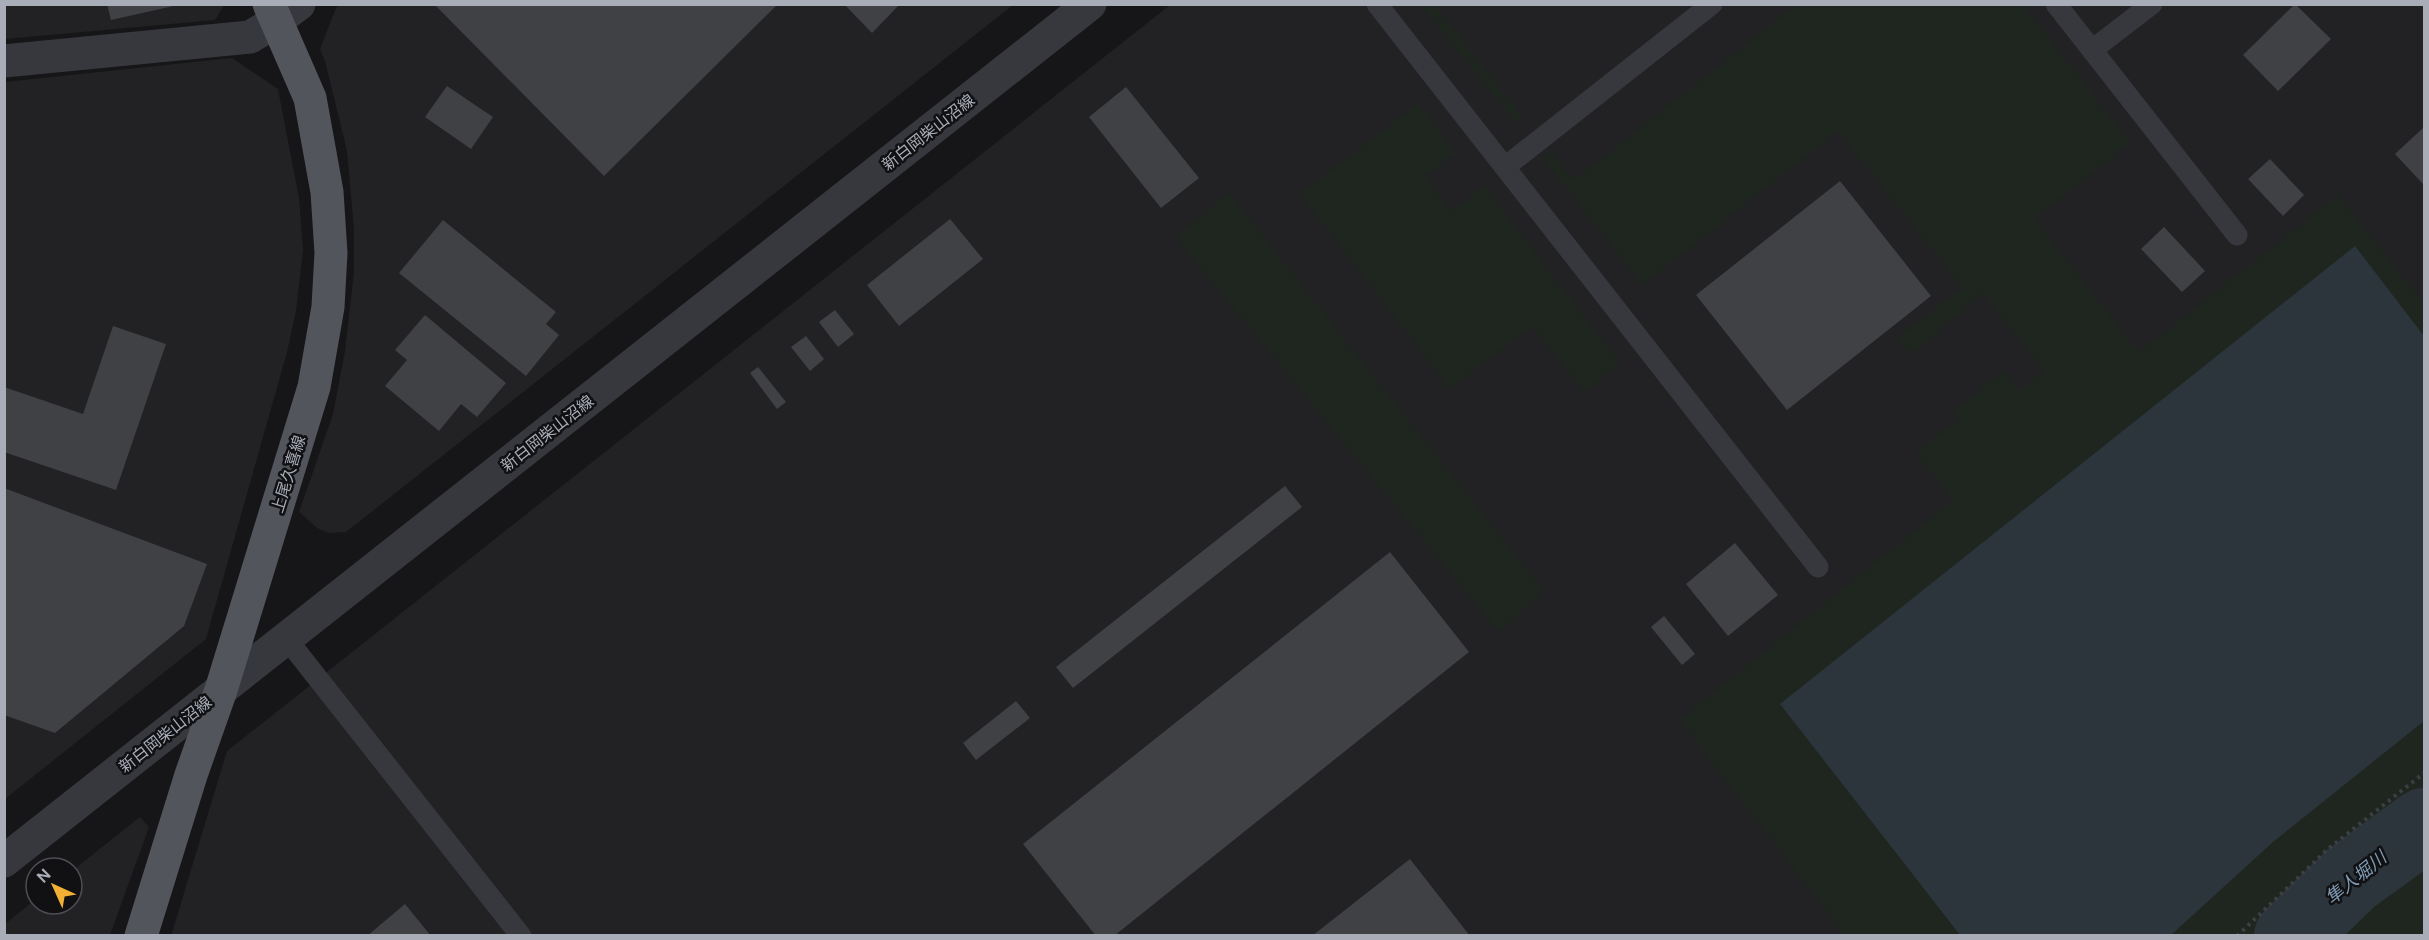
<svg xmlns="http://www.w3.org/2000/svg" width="2429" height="940" viewBox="0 0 2429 940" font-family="'DM Sans','Noto Sans JP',sans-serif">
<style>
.built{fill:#222225}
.green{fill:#1e261f}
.water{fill:#2c353c}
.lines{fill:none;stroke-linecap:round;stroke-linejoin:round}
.river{stroke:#2c353c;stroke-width:74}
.building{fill:#404145}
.path{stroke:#3d3f44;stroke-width:4;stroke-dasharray:3 4.5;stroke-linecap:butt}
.service{stroke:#37383d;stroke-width:21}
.minor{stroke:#37383d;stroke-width:33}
.tertiary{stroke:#37383d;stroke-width:33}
.primary{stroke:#53555c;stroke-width:33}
.labels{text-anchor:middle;stroke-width:5;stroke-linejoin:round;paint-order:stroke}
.street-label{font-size:16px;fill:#a8adb8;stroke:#111113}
.water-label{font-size:18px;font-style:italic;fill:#7f9bb3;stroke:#111113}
</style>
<rect width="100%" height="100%" fill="#161618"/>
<g class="built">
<path d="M5,5H224L215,20L5,39Z"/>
<path d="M340,5H1013L346,532L329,533L317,528L299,512L333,414L345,351L354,272V230L347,151L325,61L320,49L336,8Z"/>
<path d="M1170,5H2424V749L2205,935L171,936L227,751Z"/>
<path d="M232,58L278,89L299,198L303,250L296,311L287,352L206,639L5,799V82Z"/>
<path d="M140,817L149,827L110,935H5V924L36,899V904H72V871Z"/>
</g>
<g class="green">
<path d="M2022,4L2131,143L2034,219L2139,352L2338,195L2424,304V797L2337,858L2254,935H1845L1679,720L1953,500L1916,453L1959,418L1953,411L2003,371L2021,390L2044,370L1983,293L1911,355L1897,338L1962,287L1838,131L1643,285L1542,157L1550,151L1574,180L1796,5Z"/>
<path d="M1421,5H1435L1522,115L1515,122Z"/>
<path d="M1418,103L1456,153L1425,177L1451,211L1484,186L1620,363L1584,392L1532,326L1450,389L1300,194Z"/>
<path d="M1228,192L1544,591L1499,632L1176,238Z"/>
<path d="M2424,864V935H2332L2334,933Z"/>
</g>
<path class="water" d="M2355,246L2424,336V721L2273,842L2171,935H1960L1780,704Z"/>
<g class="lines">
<path class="river" d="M2291,936L2351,878L2424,825"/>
</g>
<g class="building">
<path d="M107,4H178V5L111,20Z"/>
<path d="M434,4H778L604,176Z"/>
<path d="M844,4H900L872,33Z"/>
<path d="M2295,4L2331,39L2278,91L2243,55Z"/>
<path d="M447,86L493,117L471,149L425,117Z"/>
<path d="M1126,87L1199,178L1161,208L1089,117Z"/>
<path d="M2424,127V185L2395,154Z"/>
<path d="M2270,159L2304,195L2283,216L2248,179Z"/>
<path d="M1840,181L1931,296L1787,410L1696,295Z"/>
<path d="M950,219L983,259L899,326L867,285Z"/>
<path d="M443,220L556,312L546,324L559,335L526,376L399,273Z"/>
<path d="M2164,227L2205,271L2182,292L2141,249Z"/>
<path d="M835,310L854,334L838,347L819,322Z"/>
<path d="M425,315L506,383L477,417L461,404L439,431L385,386L407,360L395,350Z"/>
<path d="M113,326L166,344L116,490L4,452V387L83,414Z"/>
<path d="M806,336L824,359L810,371L791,347Z"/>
<path d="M758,367L786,402L777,409L750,373Z"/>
<path d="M1285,486L1302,507L1073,688L1056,667Z"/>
<path d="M4,488L207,564L184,626L55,733L4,715Z"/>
<path d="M1735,543L1778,595L1728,636L1686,584Z"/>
<path d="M1390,552L1469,652L1114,936H1096L1023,844Z"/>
<path d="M1664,616L1695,654L1682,665L1651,627Z"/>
<path d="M1016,701L1030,718L976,760L963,743Z"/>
<path d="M1410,859L1470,936H1312Z"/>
<path d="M405,904L431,936H367Z"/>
</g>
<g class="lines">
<path class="path" d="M2237,936L2328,849L2424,773"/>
<g class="service">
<path d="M1377,4L1818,567"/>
<path d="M2056,4L2237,235"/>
<path d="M2092,50L2152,4"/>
<path d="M1505,167L1712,4"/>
<path d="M286,638L521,936"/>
</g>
<path class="minor" d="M275,22L299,4"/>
<g class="tertiary">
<path d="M4,61L250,37L275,22"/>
<path d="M4,861L1090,4"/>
</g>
<path class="primary" d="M141,936L191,775L221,690L314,387L328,307L331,253L327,192L310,98L269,4"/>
</g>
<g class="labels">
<g class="street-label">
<text transform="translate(928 132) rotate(-38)" y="6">新白岡柴山沼線</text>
<text transform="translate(547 433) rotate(-38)" y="6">新白岡柴山沼線</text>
<text transform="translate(288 474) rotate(-73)" y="6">上尾久喜線</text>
<text transform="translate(165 734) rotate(-38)" y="6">新白岡柴山沼線</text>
</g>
<g class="water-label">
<text transform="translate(2356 878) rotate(-39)" y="6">隼人堀川</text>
</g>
</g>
<rect width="2429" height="940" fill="none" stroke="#a8adb8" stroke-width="12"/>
<g transform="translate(54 886) rotate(315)"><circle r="28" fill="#111113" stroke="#4d4f55" stroke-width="1.5"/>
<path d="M0-4.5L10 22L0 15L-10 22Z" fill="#f2b134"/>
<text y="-9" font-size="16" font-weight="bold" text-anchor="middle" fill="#a8adb8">N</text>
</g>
</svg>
